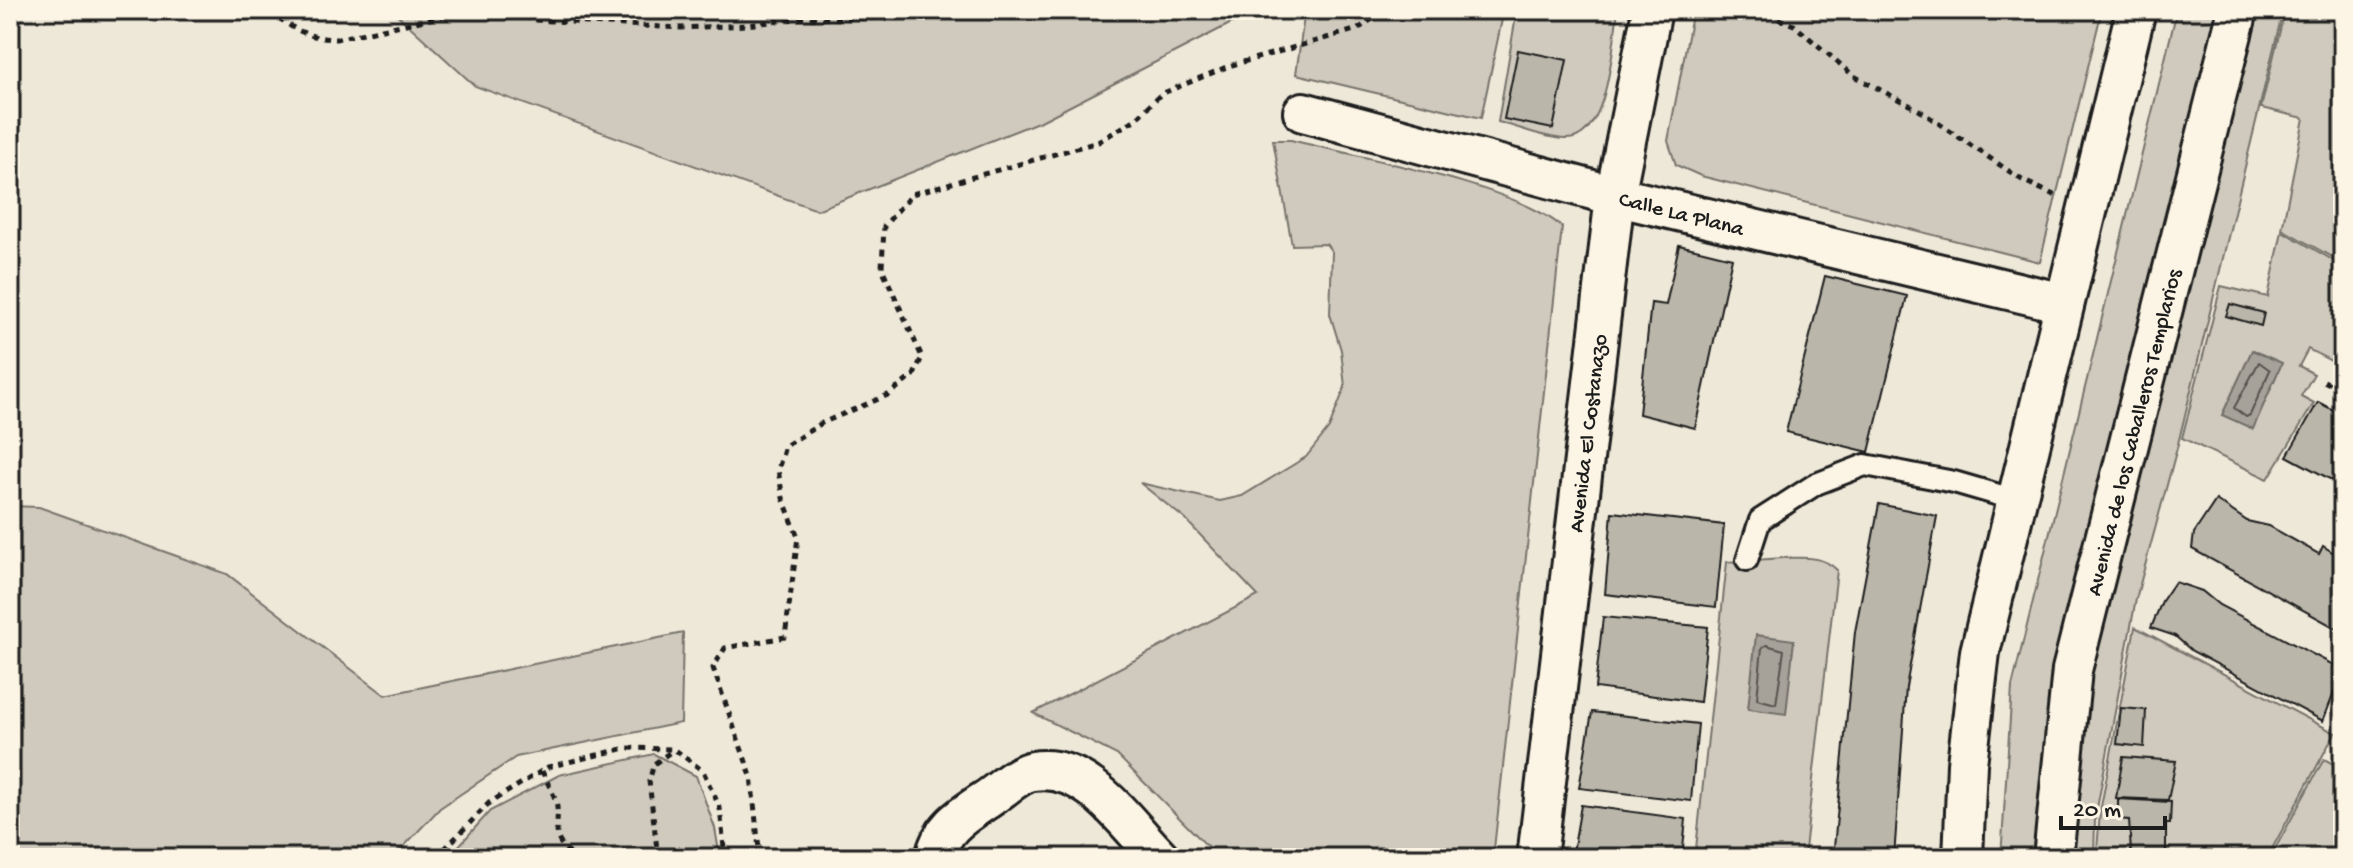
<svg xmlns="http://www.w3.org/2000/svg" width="2353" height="868" viewBox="0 0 2353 868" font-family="'Gochi Hand',sans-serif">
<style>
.green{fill:#cfcabd;stroke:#76736c;stroke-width:2}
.water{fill:#a7a299;stroke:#6f6c67;stroke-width:2}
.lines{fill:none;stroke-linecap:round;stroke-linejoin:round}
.shore{stroke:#54524e;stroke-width:2}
.building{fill:#bab6aa;stroke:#1c1c1c;stroke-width:2}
.service-casing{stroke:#1c1c1c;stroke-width:26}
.minor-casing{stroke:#1c1c1c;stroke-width:44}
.path{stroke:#1c1c1c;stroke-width:5;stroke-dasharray:6 6;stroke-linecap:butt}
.service{stroke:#fcf5e5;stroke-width:20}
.minor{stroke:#fcf5e5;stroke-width:38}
.labels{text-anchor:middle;stroke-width:6;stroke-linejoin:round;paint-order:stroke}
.street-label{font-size:22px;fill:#1c1c1c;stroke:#fcf5e5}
</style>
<rect width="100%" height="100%" fill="#eee8d9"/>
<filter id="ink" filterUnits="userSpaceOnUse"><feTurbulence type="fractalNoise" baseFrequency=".0125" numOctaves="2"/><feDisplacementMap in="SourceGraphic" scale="16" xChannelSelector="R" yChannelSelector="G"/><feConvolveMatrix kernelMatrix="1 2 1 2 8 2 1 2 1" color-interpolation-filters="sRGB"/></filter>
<g filter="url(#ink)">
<g class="green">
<path d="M392,10H1257L1043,120L817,210L475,86Z"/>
<path d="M1305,10H1504L1481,118L1296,74Z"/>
<path d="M1517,10H1618C1613,42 1609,141 1565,139C1543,138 1519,127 1498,122Z"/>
<path d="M1693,10H2102L2040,262L1701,176L1676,165L1668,141Z"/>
<path d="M2177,10H2283L2177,448L2136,599L2095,819L2094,858H2001L2012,687Z"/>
<path d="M2285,10H2343V263L2282,229L2304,118L2261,108Z"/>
<path d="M1273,140H1291C1357,157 1514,185 1562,227L1493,858H1219L1117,755L1033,713L1258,596L1185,519L1140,483L1220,501L1242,496L1306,457L1329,428L1345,387L1341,350L1330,314L1332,252L1326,244L1292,245Z"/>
<path d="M2282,231L2343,266V343L2333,362L2308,349L2299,366L2314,374L2301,396L2314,403L2268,479L2182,438L2221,286L2268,297Z"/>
<path d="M10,506L39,507L227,574L385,695L683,633L681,723L516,757L440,808L393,858H10Z"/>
<path d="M1783,558C1804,558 1822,555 1837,570L1804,858H1695L1727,562Z"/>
<path d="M2135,627L2335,733L2267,858H2112L2097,851L2100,812Z"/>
<path d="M654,754L696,776L715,828L720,858H448L490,811L559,775Z"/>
<path d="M2324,759L2343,769V858H2270Z"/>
</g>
<g class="water">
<path d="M2252,350L2282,363L2253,429L2222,415Z"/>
<path d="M1756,635L1794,640L1786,714L1748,709Z"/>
</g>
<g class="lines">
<g class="shore">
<path d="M2259,362L2270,370L2250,415L2246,417L2234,408Z"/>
<path d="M1766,645L1784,650L1776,704L1757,699L1762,648Z"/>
</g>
</g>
<g class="building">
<path d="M1518,50L1567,60L1553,129L1504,119Z"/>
<path d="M1679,245L1732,258L1695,428L1639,414L1651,303L1666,305Z"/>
<path d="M1825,276L1907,296L1869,452L1786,432Z"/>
<path d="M2230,304L2264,313L2261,326L2226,316Z"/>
<path d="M2318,402L2343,415V486L2287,456Z"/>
<path d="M2216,500L2247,521L2269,526L2319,554L2323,546L2343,559V632L2192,549L2194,533Z"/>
<path d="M1879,504L1937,516L1906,687L1894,858H1833L1855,632Z"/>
<path d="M1612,512L1724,525L1716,607L1605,594Z"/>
<path d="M2175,582L2202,591L2219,605L2343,670L2323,721L2192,651L2175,636L2151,628L2162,601Z"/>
<path d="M1603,617L1708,627L1700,702L1595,688Z"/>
<path d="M2121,708L2146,710L2144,747L2117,744Z"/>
<path d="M1592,712L1698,724L1691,801L1579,788Z"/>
<path d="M2123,757L2176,761L2168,800L2116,798Z"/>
<path d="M2118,799L2171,802L2170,824H2166V856L2131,853L2129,820L2118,819Z"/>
<path d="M1581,805L1686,819L1682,858H1572Z"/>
</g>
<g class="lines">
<defs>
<path id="service" d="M1747,560L1760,520L1816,484L1865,465L1954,482L2016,500"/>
<g id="minor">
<path d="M1303,112L1615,196L2063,303"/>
<path d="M935,858C941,828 962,816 986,800C999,792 1018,773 1033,771C1088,762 1126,824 1160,858"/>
<path d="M1537,858L1615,196L1652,10"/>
<path d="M1963,858L1967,764L1980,652L2136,10"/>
<path d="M2053,858L2072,670L2238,10"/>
</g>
</defs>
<use href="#service" class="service-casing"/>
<use href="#minor" class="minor-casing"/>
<g class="path">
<path d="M270,10C291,29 308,38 336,39L471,10"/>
<path d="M501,10L534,20"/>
<path d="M539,10L534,20L681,28L747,25L802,18H908"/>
<path d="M1756,10L1794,25L1854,76L1919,110L2022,180L2056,196"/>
<path d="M2324,381L2343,391"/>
<path d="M542,771C546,781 556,796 557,807C559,834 549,836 575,858"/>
<path d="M436,858L489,803L548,767L626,748L674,749L703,771L720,808L725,858"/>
<path d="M658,858L649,781L654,764L673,750"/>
<path d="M760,858L751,776L713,668L725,648L785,637L798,537L783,498L778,470L785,446L822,423L888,395L914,375L922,357L882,268L884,226L912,194L1098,142L1136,119L1161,94L1229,66L1358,29L1385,10"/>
</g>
<use href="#service" class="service"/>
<use href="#minor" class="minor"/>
</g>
</g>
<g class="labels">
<g class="street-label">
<text transform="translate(1682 212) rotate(14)" y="8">Calle La Plana</text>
<text transform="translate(2132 432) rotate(-76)" y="8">Avenida de los Caballeros Templarios</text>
<text transform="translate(1586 433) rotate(-83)" y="8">Avenida El Costanazo</text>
</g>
</g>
<rect width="2353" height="868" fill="none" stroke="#fcf5e5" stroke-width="40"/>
<rect x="20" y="20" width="2313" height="828" fill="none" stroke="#1c1c1c" stroke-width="3" filter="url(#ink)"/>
<path d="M2061 816v12h104v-12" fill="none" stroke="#1c1c1c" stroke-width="4"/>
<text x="2073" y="816" font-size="24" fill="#1c1c1c" stroke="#fcf5e5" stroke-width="6" paint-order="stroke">20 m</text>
</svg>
